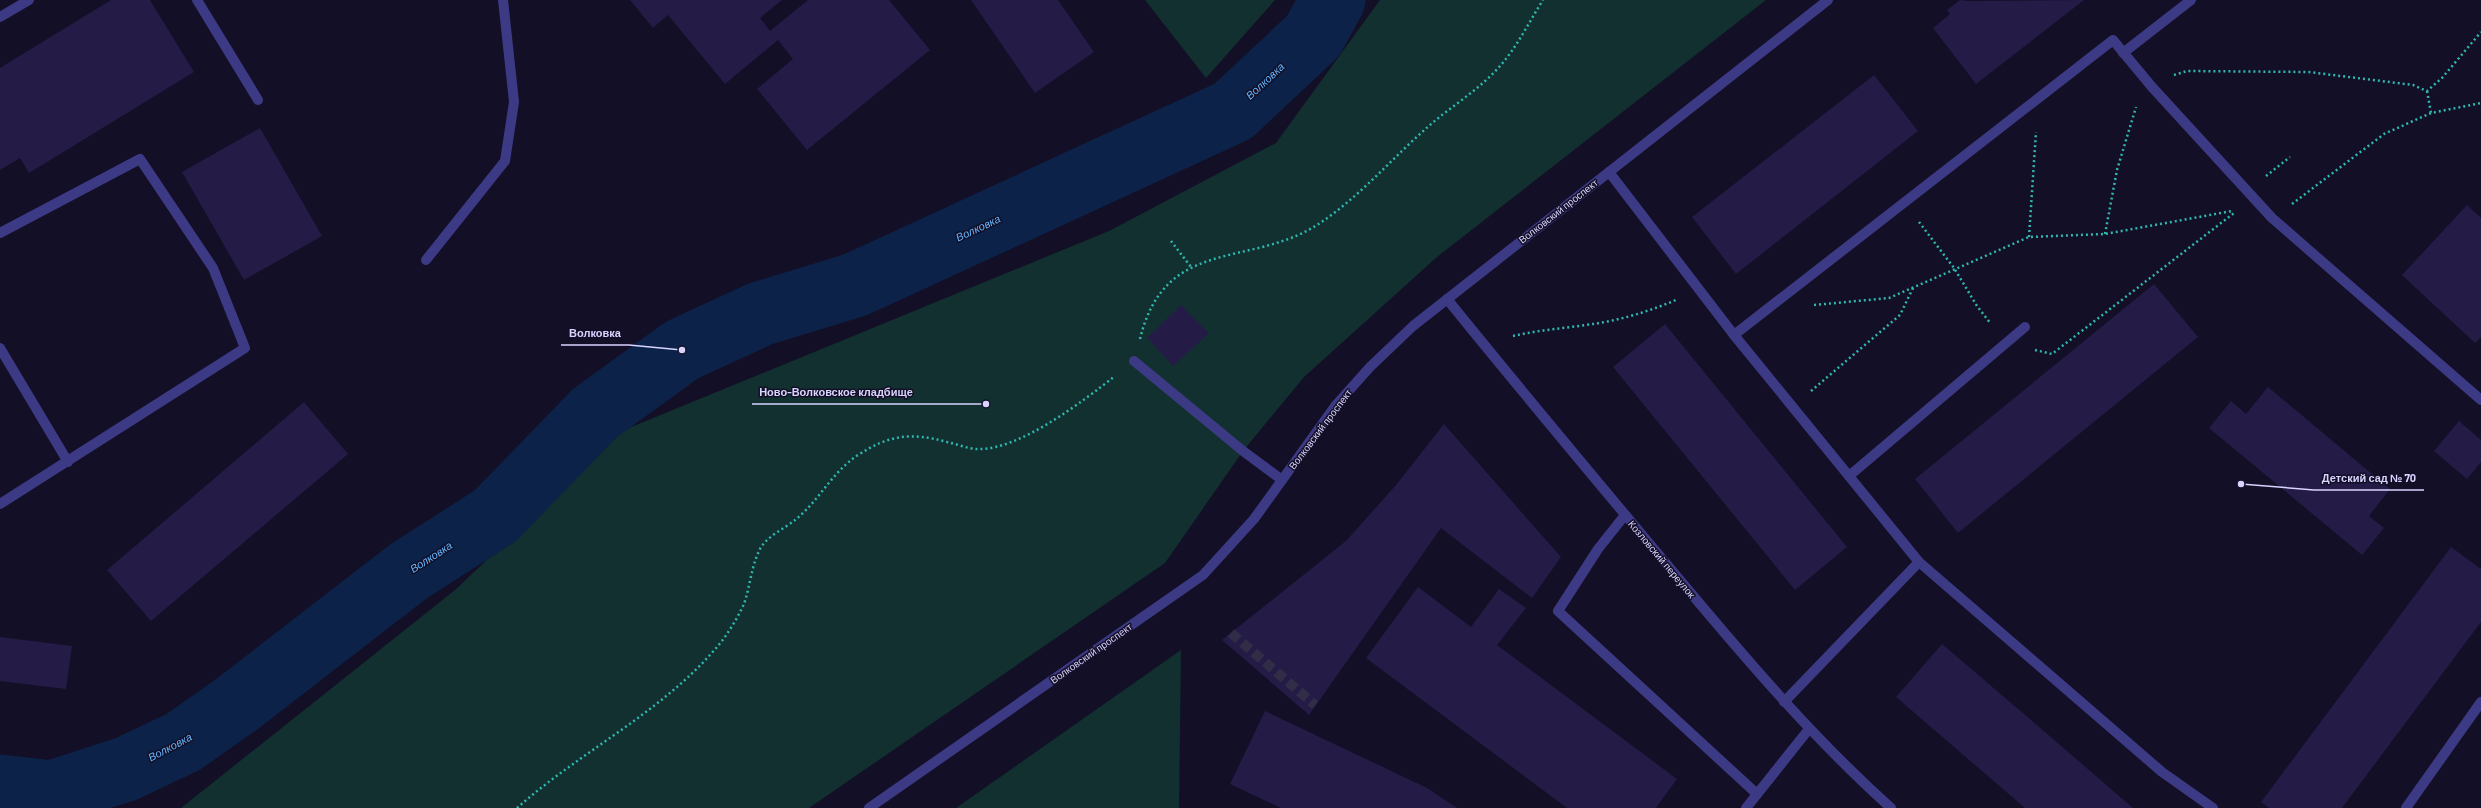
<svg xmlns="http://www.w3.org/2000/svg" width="2481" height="808" viewBox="0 0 2481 808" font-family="Barlow,sans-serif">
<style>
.green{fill:#12302f}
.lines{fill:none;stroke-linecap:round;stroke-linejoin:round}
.stream{stroke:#0c2248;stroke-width:11}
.river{stroke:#0c2248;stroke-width:65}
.building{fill:#241b47}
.minor-tunnel{stroke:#312d47;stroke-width:10;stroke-dasharray:10 5;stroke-linecap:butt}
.path{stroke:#2fb8b0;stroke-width:2.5;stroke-dasharray:2 3;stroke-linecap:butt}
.minor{stroke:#3d3a85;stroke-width:10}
.labels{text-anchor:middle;stroke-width:3;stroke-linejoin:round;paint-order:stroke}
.street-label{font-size:10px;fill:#d9d4ff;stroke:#130f26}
.water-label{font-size:11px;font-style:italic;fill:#62b6ff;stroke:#130f26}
.leader{fill:none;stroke:#d9d4ff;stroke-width:1.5}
.callout-dot{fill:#d9d4ff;stroke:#130f26;stroke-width:1.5}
.callout-label{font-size:11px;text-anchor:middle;font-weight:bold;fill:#d9d4ff;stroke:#130f26;stroke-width:3;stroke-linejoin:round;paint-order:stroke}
</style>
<rect width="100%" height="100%" fill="#130f26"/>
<g class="green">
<path d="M1145,0H1275L1206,78Z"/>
<path d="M1380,0H1766L1437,257L1304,377L1243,451L1165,563L809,808H181L455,590L624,430L1109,231L1276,143Z"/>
<path d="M1181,650L1179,808H956Z"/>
</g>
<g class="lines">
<path class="stream" d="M2,787L3,808"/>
<path class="river" d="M0,787L52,793L126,769L183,742L237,704L409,571L495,516L595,413L682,350L760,314L855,285L1233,111L1313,36L1333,0"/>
</g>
<g class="building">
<path d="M111,0H150L194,72L29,173L20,158L0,170V68Z"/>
<path d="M630,0H782L760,18L770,31L808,0H889L930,50L807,150L757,89L793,59L778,40L725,84L668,15L653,28Z"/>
<path d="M971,0H1058L1094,52L1035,93Z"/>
<path d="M1960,0L1968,1L2084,0L1976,84L1933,28L1950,14L1947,10Z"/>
<path d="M1874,75L1918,131L1736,274L1692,217Z"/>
<path d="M260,128L322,236L244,280L182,172Z"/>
<path d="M2467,205L2481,218V337L2475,343L2402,275Z"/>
<path d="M2154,284L2198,337L1958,533L1915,479Z"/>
<path d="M1181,305L1209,333L1173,366L1147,338Z"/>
<path d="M1665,324L1847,547L1795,590L1613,367Z"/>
<path d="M2268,387L2390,489L2369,516L2384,528L2362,555L2209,428L2231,401L2246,414Z"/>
<path d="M304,402L348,454L151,621L107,570Z"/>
<path d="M2459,421L2481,440V462L2467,479L2434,451Z"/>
<path d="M1444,424L1561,557L1532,598L1441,528L1309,715L1222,640L1346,541L1396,485Z"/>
<path d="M2451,547L2481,569V622L2342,808H2269L2261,802Z"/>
<path d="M1418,587L1471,627L1499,589L1526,608L1497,645L1677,779L1656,808H1567L1366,658Z"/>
<path d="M0,637L72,646L66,689L0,681Z"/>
<path d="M1942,644L2052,738L2133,808H2025L1896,697Z"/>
<path d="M1265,711L1427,788L1457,808H1281L1230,784Z"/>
</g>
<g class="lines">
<path class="minor-tunnel" d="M1231,633L1315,705"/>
<g class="path">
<path d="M2174,75L2187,71L2309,72L2413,85L2427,91L2442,78L2481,32"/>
<path d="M2427,91L2431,113"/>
<path d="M2266,176L2290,157"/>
<path d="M2292,204L2384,134L2431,113L2481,103"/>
<path d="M1919,222L1954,268L1977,306L1991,324"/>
<path d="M2105,234L2117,170L2136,107"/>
<path d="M2029,237L2036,132"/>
<path d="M1171,241L1191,267"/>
<path d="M1814,305L1889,298L2029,237L2105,234L2232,211"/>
<path d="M1513,336C1539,330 1566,328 1593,324C1621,320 1650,311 1676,300"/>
<path d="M1140,339C1165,236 1249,268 1317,225C1359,198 1393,157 1430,125C1453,105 1480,89 1500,66C1517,47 1529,22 1543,0"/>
<path d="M2035,350L2052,354L2234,213"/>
<path d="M1811,391L1900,315L1914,286"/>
<path d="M517,808C581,751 661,713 717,647C728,634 737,619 744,604C750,587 751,568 759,551C765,537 784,529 795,520C819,501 832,472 858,455C889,435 911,432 947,442C957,444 968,449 978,449C1020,450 1083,401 1115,376"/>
</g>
<g class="minor">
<path d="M197,0L258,100"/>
<path d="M0,17L29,0"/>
<path d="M2123,53L2191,0"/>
<path d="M1609,172L1734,335L2113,40L2152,87L2272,218L2481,400"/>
<path d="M0,233L140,159L213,268L245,348L0,504"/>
<path d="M426,260L505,161L514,102L503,0"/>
<path d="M1447,299C1523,393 1601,486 1679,579C1746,659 1813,738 1891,808"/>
<path d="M1734,335L1919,562L2162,772L2213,808"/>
<path d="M0,348L68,462"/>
<path d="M1134,361L1243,451L1282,480"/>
<path d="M1849,476L2025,327"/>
<path d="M1625,515L1598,549L1558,611L1757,794"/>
<path d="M1784,702L1919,562"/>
<path d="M869,808L1203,575L1254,519L1336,405L1370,367L1413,326L1828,0"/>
<path d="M1746,808L1809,729"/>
<path d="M2406,808L2481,702"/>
</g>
</g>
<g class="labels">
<g class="street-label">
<text transform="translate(1558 211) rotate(-38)" y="4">Волковский проспект</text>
<text transform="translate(1320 429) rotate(-53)" y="4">Волковский проспект</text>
<text transform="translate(1662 559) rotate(50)" y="4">Козловский переулок</text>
<text transform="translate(1091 653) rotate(-35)" y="4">Волковский проспект</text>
</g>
<g class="water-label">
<text transform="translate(1265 81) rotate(-43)" y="4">Волковка</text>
<text transform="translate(978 228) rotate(-25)" y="4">Волковка</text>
<text transform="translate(431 557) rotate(-33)" y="4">Волковка</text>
<text transform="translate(170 747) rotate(-28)" y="4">Волковка</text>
</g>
</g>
<path class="leader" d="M682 350L629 345H561M986 404L921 404H752M2241 484L2314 490H2424"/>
<g class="callout-dot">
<circle cx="682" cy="350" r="4"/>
<circle cx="986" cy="404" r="4"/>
<circle cx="2241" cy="484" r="4"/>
</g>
<g class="callout-label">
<text x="595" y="337">Волковка</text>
<text x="836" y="396">Ново-Волковское кладбище</text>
<text x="2369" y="482">Детский сад № 70</text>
</g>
</svg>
